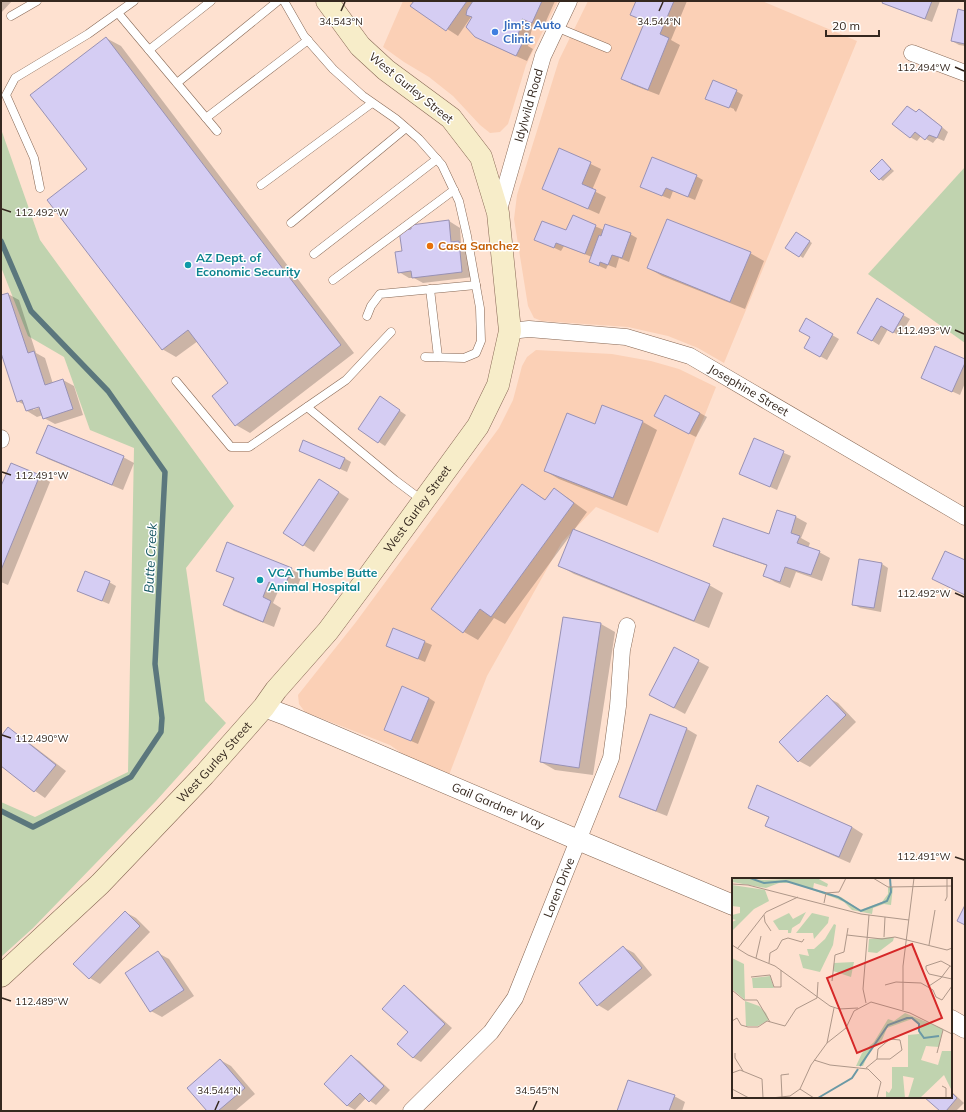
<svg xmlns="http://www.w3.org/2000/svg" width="966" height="1112" viewBox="0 0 966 1112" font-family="Mulish,sans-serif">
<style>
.built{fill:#fbd0b6}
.green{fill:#c0d3af}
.shadow{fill:#0003;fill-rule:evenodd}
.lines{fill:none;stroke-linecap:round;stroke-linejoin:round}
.stream{stroke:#5b777d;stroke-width:5.5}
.building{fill:#d5cdf3;stroke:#9992b4}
.service-casing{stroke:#876855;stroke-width:9}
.minor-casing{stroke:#876855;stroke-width:17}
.tertiary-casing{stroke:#876855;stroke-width:21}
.secondary-casing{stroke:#876855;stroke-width:23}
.service{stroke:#fff;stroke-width:8}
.minor{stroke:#fff;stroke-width:16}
.tertiary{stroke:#fff;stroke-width:20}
.secondary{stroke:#f7edc9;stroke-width:22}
.ticks{fill:none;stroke:#35281f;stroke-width:1.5}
.shop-dot{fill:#3f7fe0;stroke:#fff;stroke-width:1.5}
.food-dot{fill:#e8710a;stroke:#fff;stroke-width:1.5}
.culture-dot{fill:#0f9aa8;stroke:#fff;stroke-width:1.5}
.labels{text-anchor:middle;stroke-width:3;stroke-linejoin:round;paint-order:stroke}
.shop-label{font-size:12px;font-weight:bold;fill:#366cbe;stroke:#fff;text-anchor:start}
.street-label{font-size:12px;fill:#35281f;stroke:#fff}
.food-label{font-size:12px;font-weight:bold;fill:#c56008;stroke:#fff;text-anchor:start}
.culture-label{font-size:12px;font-weight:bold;fill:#0d838f;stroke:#fff;text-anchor:start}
.water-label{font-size:13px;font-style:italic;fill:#135562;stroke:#fff}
.inset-river{fill:none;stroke:#6b99a5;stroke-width:2}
.inset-road{fill:none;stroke:#ae9789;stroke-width:1}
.view{fill:#d62828;fill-opacity:0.15;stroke:#d62828;stroke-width:2}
.inset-edge{fill:none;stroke:#35281f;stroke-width:2}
.ticks-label{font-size:10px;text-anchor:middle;fill:#35281f;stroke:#fff;stroke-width:3;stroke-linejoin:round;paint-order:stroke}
</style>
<rect width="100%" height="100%" fill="#fee1d0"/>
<g class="built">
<path d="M403,1H558L526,65L508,124L500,132L490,133L480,125L453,96L429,77L404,62L383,47Z"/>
<path d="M588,1H762L857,41L724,363L698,348L668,336L628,327L542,321L534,318L528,306L514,219L517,195L559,60Z"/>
<path d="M536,350L612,354L651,361L679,369L716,387L658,533L596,507L562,542L487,676L449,775L410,759L390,745L305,712L299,704L298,695L356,622L499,428L513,400L522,366L527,357Z"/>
</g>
<g class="green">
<path d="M1,129L40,240L234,506L186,568L205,701L226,723L156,801L33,928L1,957V802L35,817L128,772L134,448L90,430L64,357L28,336L1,267Z"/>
<path d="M965,167V343L868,274Z"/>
</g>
<g class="shadow">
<path d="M1,1H12L1,13Z"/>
<path d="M415,1L474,2L555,1L543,28L533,24L528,46L533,49L527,61L487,43L476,37L473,18L471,17L458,36L412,6Z"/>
<path d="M637,1H687L671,40L680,45L659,95L633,85L622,79L646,22L632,15Z"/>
<path d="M884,1H940L932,22L890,6L883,2Z"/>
<path d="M965,12V46L959,45L952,41Z"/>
<path d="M106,38L121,46L354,353L250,433L236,425L230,384L198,341L176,357L162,349L88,170Z"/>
<path d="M736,91L743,95L736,112L734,110V109L712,100Z"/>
<path d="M907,107L917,113L919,110L926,114L948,132L944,141L937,138L933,143L921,136L917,141L910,137Z"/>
<path d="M560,149L601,169L592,190L606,197L599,214L554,194L543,188Z"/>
<path d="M882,160L894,171L883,181L880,179Z"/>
<path d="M696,176L703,180L695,200L673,191L670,199L648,190Z"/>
<path d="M573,217L604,230L630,234L637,238L629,262L619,258L616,268L608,265L606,269L590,262L592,257L564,246L561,251L535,239L567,232Z"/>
<path d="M449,221L460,228L461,243L469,248L473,277L423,283L414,278H409L399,272L403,252L412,230Z"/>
<path d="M796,233L812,243L803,258L787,247Z"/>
<path d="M750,253L764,261L745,309L662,276L648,268Z"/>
<path d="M8,294L19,300L36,353L45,358L53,384L63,380L74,386L83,415L55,424L44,418L43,415L37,417L27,411L25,405L17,401L1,350V296ZM44,406L33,410V408Z"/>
<path d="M877,300L910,319L900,336L888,329L879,345L858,332Z"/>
<path d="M806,320L839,339L827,360L805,348L811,337Z"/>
<path d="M965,360V383L960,395L929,381Z"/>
<path d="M387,402L406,415L385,446L379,442Z"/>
<path d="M603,406L643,422L657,430L627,506L559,479L545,471L595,425Z"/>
<path d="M700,413L707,417L696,437L662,420Z"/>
<path d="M754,440L791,456L777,490L741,474Z"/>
<path d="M300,451L344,458L351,462L347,472Z"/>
<path d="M38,453L123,457L134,463L123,490L48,459Z"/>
<path d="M11,464L40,476L50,482L8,585L1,582V489Z"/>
<path d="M522,485L546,500L554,490L568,498L587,512L574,530L709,585L723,593L709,628L574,574L560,566L572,533L505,624L494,618L478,640L464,632L432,608Z"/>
<path d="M330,486L349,499L314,552L285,533Z"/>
<path d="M778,511L796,517L807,523L801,538L810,543L808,548L819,552L830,558L822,581L796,572L790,588L775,582L765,576L768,566L725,551L715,545L769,535Z"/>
<path d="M882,564L888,568L881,612L860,608L853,604Z"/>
<path d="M291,569L302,575L295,593L280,587L273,603L281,608L274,627L234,611L224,605L234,579L217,570Z"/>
<path d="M109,582L116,586L109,604L85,594Z"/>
<path d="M601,624L615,632L593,775L555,770L541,762Z"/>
<path d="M394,629L432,645L425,662L394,649Z"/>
<path d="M674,648L709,667L685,714L661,701Z"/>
<path d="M827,697L838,703L856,722L810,767L799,761L780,742Z"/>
<path d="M429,698L435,702L418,744L385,730Z"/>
<path d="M650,716L687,729L697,735L667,816L631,802L620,796Z"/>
<path d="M8,729L19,735L66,771L45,798L35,791L1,765V738Z"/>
<path d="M758,787L852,827L863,834L850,863L777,831L767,825L770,818L749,808Z"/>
<path d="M125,912L136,918L150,932L100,984L90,978L75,964Z"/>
<path d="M623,947L634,953L652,975L608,1011L598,1005Z"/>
<path d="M158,953L169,959L194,996L162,1017L151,1011Z"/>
<path d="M404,987L411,991L452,1028L421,1062L414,1058L399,1043L409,1032Z"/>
<path d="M352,1057L359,1061L390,1090L376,1105L366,1098L355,1110L348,1106L326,1084Z"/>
<path d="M220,1060L231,1066L255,1094L235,1111H208Z"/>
<path d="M951,1091L964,1103L956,1111H942L926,1097H951Z"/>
<path d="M674,1096L685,1102L682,1111H618Z"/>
</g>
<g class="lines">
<path class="stream" d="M1,241L31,311L108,391L165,472L155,664L162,718L161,732L131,777L33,827L1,811"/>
</g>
<g class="building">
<path d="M414,1H467L446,31L410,6Z"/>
<path d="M473,1H542L532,23L522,19L517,40L523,42L516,56L475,37L466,27L472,17L466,15L467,10Z"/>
<path d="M636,1H674L660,34L669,38L648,90L621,79L645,21L630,15Z"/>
<path d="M883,1H932L925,19L882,3Z"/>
<path d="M958,9L965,11V44L951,41Z"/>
<path d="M106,37L341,345L235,426L212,396L228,383L188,330L162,350L47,200L87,169L30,95Z"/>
<path d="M713,80L737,90L729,108L705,99Z"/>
<path d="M907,106L916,112L919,109L942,127L937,138L929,135L925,140L915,132L910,138L892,124Z"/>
<path d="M559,148L591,162L582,184L596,190L588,209L542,189Z"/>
<path d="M652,157L697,175L688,197L666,188L662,196L640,187Z"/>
<path d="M882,159L891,169L879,180L870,171Z"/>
<path d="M573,215L596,225L585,254L556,243L554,248L534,240L542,221L566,230Z"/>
<path d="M667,219L751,252L730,302L647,268Z"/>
<path d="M449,220L451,242L459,241L462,272L412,278L411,271L398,273L395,252L402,251L399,230L411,229V225Z"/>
<path d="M605,224L631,233L622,258L612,255L608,265L600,262L599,266L589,262L599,235L601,236Z"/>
<path d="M796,232L810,241L799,257L785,248Z"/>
<path d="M8,293L28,353L34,351L45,385L63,379L73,409L43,419L39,407L26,411L22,400L17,402L1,353V295Z"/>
<path d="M877,298L904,314L893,333L881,326L872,341L857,333Z"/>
<path d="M806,318L833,334L820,357L804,348L810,337L799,331Z"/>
<path d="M935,346L965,359V363L952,392L921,378Z"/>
<path d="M665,395L700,413L689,434L654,416Z"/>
<path d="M380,396L400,410L378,443L358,429Z"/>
<path d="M602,405L643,421L613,498L544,471L567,413L595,424Z"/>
<path d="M48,425L124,456L112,485L36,453Z"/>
<path d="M754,438L784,451L770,487L739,474Z"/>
<path d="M303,440L345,458L340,469L299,451Z"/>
<path d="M11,463L40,475L1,570V486Z"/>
<path d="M319,479L339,492L303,546L283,533Z"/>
<path d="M522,484L545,500L554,488L574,503L491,617L480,609L463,633L431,609Z"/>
<path d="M777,510L796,516L791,533L800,536L797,543L820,551L811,575L785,567L780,582L763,576L767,565L713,546L723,518L769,534Z"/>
<path d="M573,529L710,584L694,621L558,566Z"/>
<path d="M227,542L292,568L284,588L269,582L263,597L271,601L263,622L223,605L234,578L216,571Z"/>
<path d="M945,551L965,560V595L932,579Z"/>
<path d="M859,559L882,563L874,608L852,605Z"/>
<path d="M85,571L110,581L102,601L77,591Z"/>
<path d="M563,617L601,623L579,768L540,762Z"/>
<path d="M393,628L425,641L418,659L386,646Z"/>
<path d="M674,647L699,660L674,708L649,695Z"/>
<path d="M402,686L429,698L411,741L384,730Z"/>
<path d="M827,695L846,715L798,762L779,742Z"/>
<path d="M650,714L687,728L656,811L619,797Z"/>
<path d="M8,727L56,765L34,792L1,766V736Z"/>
<path d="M757,785L852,827L839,857L765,826L769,817L748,808Z"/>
<path d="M965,905V925L957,921Z"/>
<path d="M125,911L140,926L89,979L73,964Z"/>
<path d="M623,946L642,968L597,1006L579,983Z"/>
<path d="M158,951L184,990L150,1012L125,973Z"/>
<path d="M404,985L445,1024L413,1058L397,1044L408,1032L382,1009Z"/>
<path d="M351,1055L384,1086L369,1102L360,1093L347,1106L324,1084Z"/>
<path d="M220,1059L245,1088L218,1111H207L187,1088Z"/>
<path d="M628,1080L675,1095L669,1111H617Z"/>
<path d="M951,1092L957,1098L946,1111H940L924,1097H951Z"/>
</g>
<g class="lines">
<defs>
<g id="service">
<path d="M284,1L304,36L333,69L363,96L396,119L419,139L442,165L459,201L467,236L480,308L481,341L476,353L464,358L425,357"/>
<path d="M118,13L217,131"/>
<path d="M11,16L37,1"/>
<path d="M556,27L607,48"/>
<path d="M149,50L211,1"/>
<path d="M177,83L278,1"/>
<path d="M206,118L308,40"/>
<path d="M261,185L372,103"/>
<path d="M40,188L34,158L6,95L15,78L88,34L134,1"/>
<path d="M291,223L406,128"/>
<path d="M314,254L437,159"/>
<path d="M333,280L454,190"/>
<path d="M430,289L438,357"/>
<path d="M367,316L371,306L380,294L476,285"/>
<path d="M176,381L231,447H249L346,380L391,332"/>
<path d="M307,407L395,480L423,501"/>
</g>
<g id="minor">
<path d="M912,53L965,73"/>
<path id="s1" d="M498,213L543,56L569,1"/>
<path id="s2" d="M510,331L529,329L626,337L690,356L965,517"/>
<path d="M1,438V440"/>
<path id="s3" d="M411,1111L491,1032L515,998L611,758L618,706L622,650L627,626"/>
</g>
<g id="tertiary">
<path id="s4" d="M264,707L288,716L578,840L733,905"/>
<path d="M951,1020L965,1028"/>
</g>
<g id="secondary">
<path id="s5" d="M1,976L100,884L204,775L264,707L276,690L328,631L363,584L478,426L498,385L510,331L498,213L481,157L451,118L386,70L360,46L327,1"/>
</g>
</defs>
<use href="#service" class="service-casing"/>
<use href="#minor" class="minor-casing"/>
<use href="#tertiary" class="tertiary-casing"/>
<use href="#secondary" class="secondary-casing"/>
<use href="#service" class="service"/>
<use href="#minor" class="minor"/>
<use href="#tertiary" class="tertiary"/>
<use href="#secondary" class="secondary"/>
</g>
<path class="ticks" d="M341,11L345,2M659,11L663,2M955,67L964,71M2,209L11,212M955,330L964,334M2,472L11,475M955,593L964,597M2,735L11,738M955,857L964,860M2,998L11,1001M215,1110L219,1101M533,1110L537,1101"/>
<circle class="shop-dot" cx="495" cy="32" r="4"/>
<circle class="food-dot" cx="430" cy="246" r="4"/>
<g class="culture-dot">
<circle cx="188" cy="265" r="4"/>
<circle cx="260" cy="580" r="4"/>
</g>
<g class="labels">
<g class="shop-label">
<text x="503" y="29">Jim's Auto<tspan x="503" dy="14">Clinic</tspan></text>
</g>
<g class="street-label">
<text transform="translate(411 88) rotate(39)" y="4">West Gurley Street</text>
<text dy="4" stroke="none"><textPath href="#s1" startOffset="112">Idylwild Road</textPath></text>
<text dy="4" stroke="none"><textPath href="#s2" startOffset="251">Josephine Street</textPath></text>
<text dy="4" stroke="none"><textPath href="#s5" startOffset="627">West Gurley Street</textPath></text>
<text dy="4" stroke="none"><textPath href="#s5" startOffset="302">West Gurley Street</textPath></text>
<text dy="4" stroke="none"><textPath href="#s4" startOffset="254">Gail Gardner Way</textPath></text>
<text dy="4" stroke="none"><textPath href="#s3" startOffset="273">Loren Drive</textPath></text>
</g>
<g class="food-label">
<text x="438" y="250">Casa Sanchez</text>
</g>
<g class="culture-label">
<text x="196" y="262">AZ Dept. of<tspan x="196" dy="14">Economic Security</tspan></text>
<text x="268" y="577">VCA Thumbe Butte<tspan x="268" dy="14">Animal Hospital</tspan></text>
</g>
<g class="water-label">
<text transform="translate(150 558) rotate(-87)" y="5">Butte Creek</text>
</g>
</g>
<g transform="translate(732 878)">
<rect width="220" height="220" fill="#fee1d0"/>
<path d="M2,0L31,2L85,0L96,6L95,9L82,5L81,11L109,19L128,32L150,24L156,16V9H161L159,27L152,26L141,30L140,36L120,32L112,24L103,20L61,5H47L34,10L0,4ZM0,7L33,12L37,23L22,31L0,53V44L4,42L0,41V37L8,35V29L0,28ZM74,34L68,45L60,50L59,55H56V52H47L41,43L57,35L61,41ZM80,35L97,39L96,45L82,61L81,55H64ZM102,46L104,47L101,67L88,94L71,90L67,76L77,78L75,71H82L93,61ZM162,59L161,63L145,75L136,74L137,61ZM0,75V80L12,86L13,122L0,111ZM122,84L119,99L101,93L102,85ZM38,98L42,110H21L20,100ZM13,123L27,128L34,135L37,142L26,148H14ZM173,135L211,151L207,169L194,168L189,182L206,187L210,173H220L219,211L212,197L188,220H176L182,200L171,198L173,220H154V213L157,215L160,210V189H176V157L187,156L186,146L180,141L155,150L150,162L137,174L131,188H124L130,175L142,164L156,141L162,143Z" fill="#c0d3af"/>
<path class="inset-river" d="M18,0L32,5L54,3L106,19L129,33L155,23L159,14L158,0M128,188L156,147L175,140H180L187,146V153L192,160L207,158M86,220L120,200L126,191"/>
<path class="inset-road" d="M141,0L156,9L220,8M0,6L16,7L129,36L177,42M213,23L215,19V0M92,25L94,15L107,14L114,0M32,37L33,44L39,53M115,57L150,61L163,59L215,72L220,70M152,59L153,39M0,67L16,77L43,88L98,128L107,131L126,130M197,67L203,32M6,70L34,34L66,19M24,80L29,58M37,85L38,75L45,71L50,62L56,60L70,64L72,61M220,89L209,83L194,88V91L197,96L220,101M19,99L38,97L42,109H49V92M100,103L103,77L112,74L116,50M153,107L164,104L189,105L201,112L204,119L210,122L220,108M197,108L209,100L218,88M0,112L12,122H25L38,144M134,125L131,111L137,37M171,132V88L182,0M0,143L5,140L9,147L16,149H26L35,143L53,148L64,131L85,120L86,104M158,161L168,162L170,172L158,181H145L146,171ZM95,165L114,150L122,133L139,124L178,135L220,156M3,175V180L11,193M205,175L211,152M82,182L98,187L136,191L149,204L145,220M134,190L145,181M0,195L8,192L30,201L31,220M210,208L214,210V220M0,211L17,220M68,211L82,220M50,219L49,197L57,196M39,220L58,218L68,211L79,187L95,165L102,130"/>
<path class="view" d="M180,66L210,140L125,175L95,100Z"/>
<rect width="220" height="220" class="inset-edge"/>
</g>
<g class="ticks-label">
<text x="341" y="25">34.543°N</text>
<text x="659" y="25">34.544°N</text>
<text x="924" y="71">112.494°W</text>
<text x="42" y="216">112.492°W</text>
<text x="924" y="334">112.493°W</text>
<text x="42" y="479">112.491°W</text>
<text x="924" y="597">112.492°W</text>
<text x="42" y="742">112.490°W</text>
<text x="924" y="860">112.491°W</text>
<text x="42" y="1005">112.489°W</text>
<text x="219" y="1094">34.544°N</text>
<text x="537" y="1094">34.545°N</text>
</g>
<rect width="966" height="1112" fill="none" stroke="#35281f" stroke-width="4"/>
<path d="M826 30v6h53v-6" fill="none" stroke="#35281f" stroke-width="2"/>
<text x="832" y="30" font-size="12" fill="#35281f" stroke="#ffffff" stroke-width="3" paint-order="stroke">20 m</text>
</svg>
